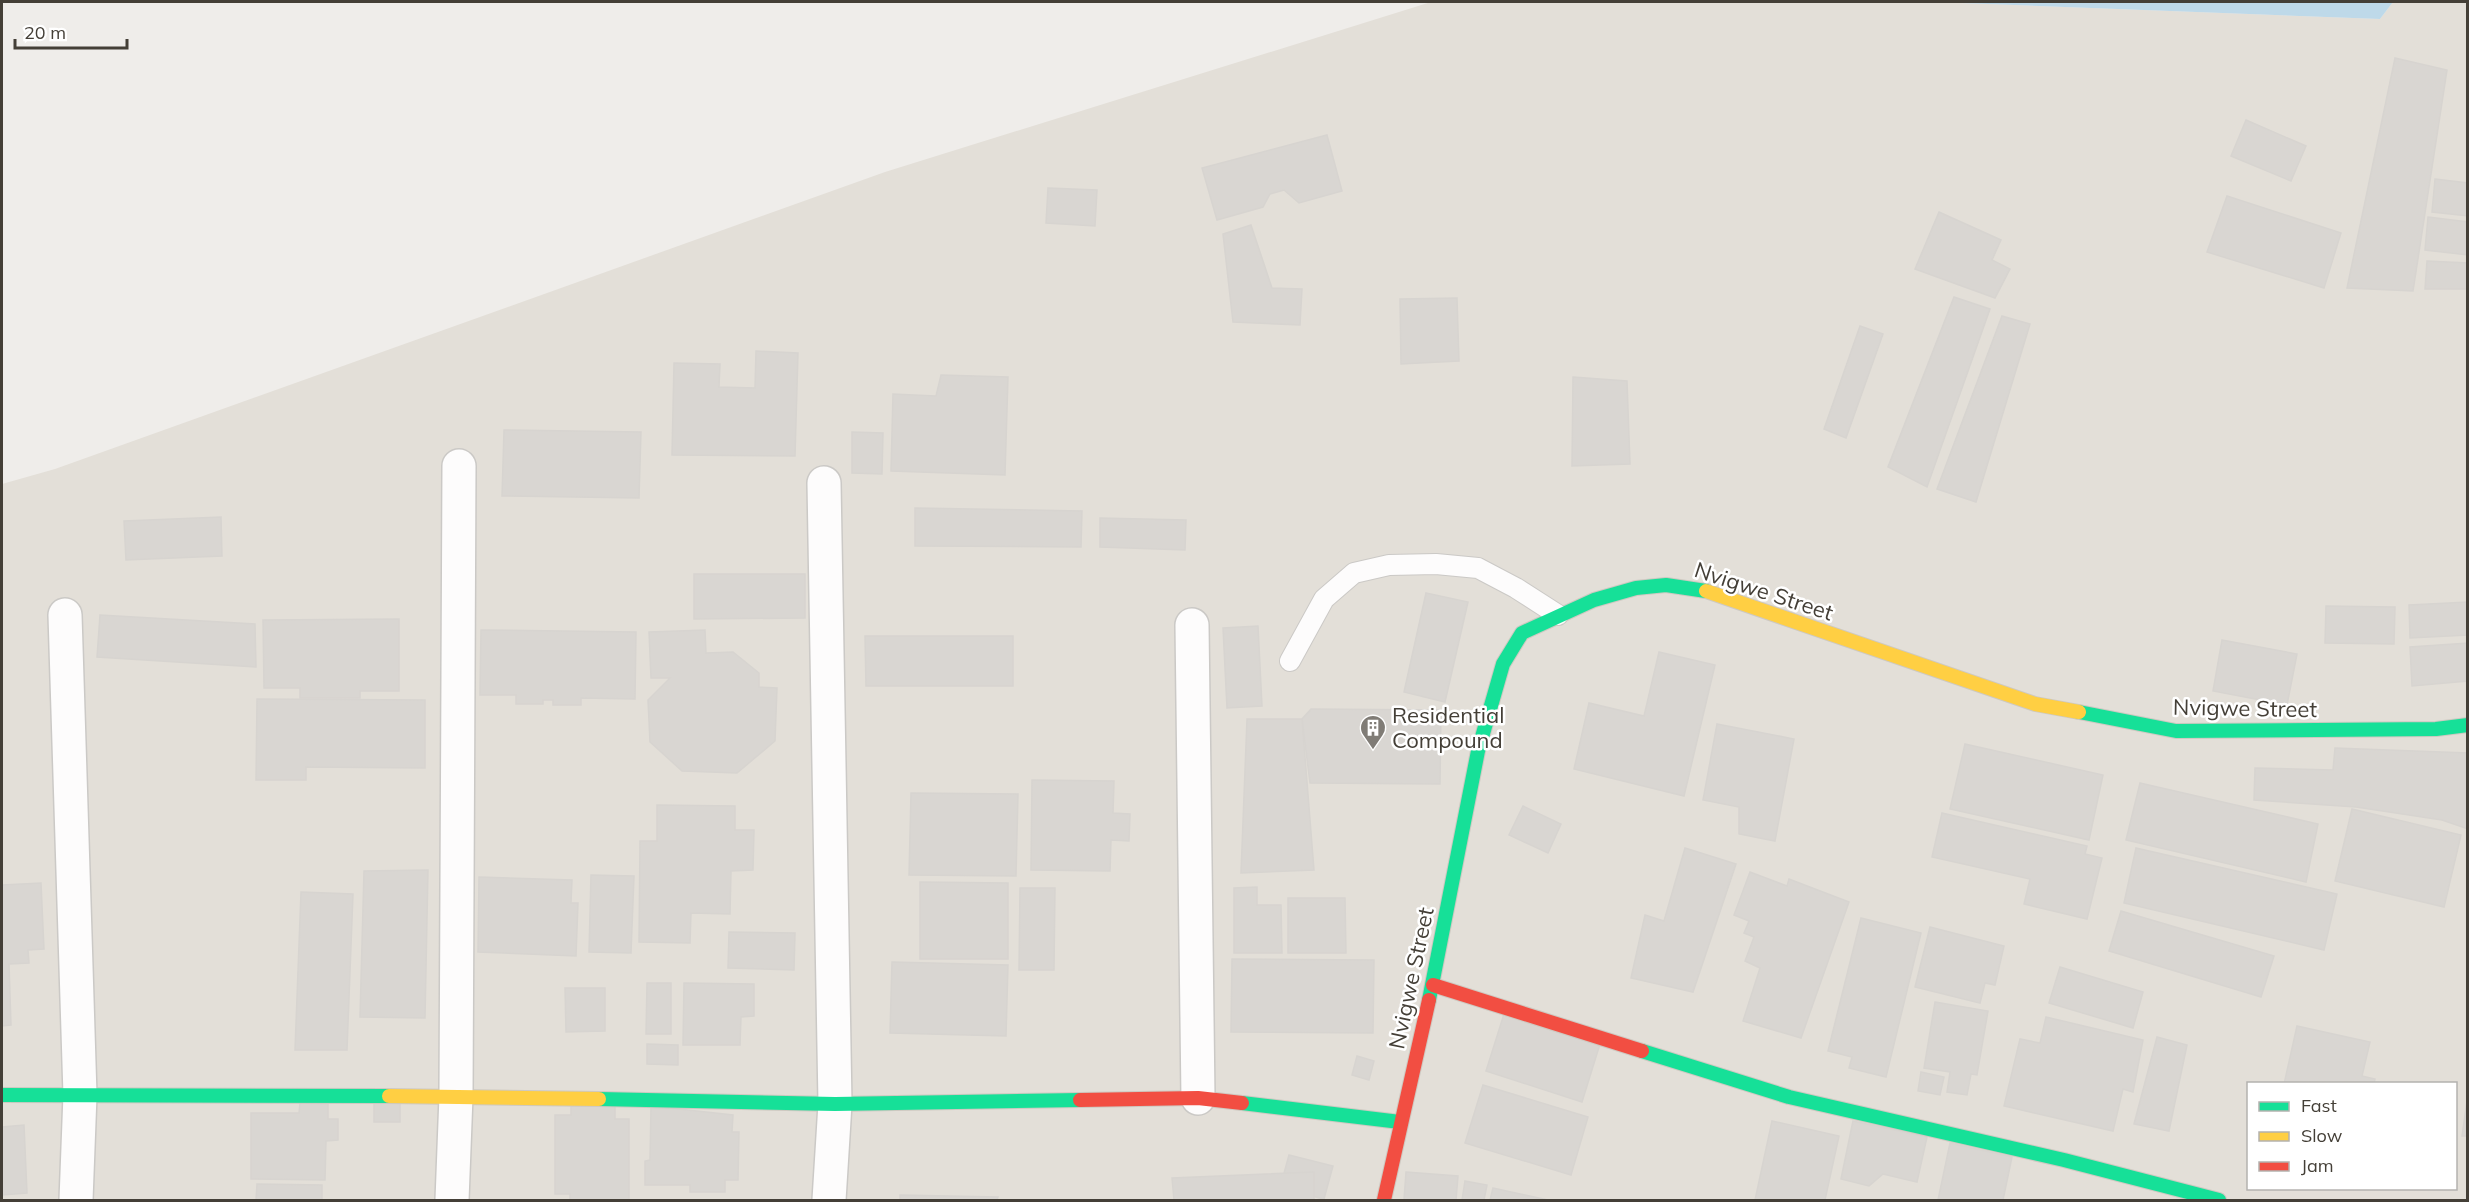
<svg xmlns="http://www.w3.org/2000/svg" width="2469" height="1202" viewBox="0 0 2469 1202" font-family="Mulish,sans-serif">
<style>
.residential{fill:#e3dfd8;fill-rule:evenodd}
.water{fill:#bed9e9}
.building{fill:#d9d6d2;stroke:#d7d4d0;stroke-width:1.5}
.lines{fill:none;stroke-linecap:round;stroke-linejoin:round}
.lane-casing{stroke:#cbc9c6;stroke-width:22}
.street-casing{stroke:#cbc9c6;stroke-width:36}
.fast-casing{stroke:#cec9c1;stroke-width:16}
.slow-casing{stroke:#cec9c1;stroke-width:16}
.jam-casing{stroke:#cec9c1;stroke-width:16}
.lane{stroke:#fdfcfc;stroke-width:20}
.street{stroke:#fdfcfc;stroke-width:33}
.fast{stroke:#16e098;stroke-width:14}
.slow{stroke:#ffcf43;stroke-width:14}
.jam{stroke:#f24e42;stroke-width:14}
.labels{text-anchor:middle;stroke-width:5;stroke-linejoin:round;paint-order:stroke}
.street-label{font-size:22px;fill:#443f37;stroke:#fff}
.poi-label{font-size:22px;fill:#443f37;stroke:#fff;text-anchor:start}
</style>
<rect width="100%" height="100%" fill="#efedea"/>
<path class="residential" d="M1431,2H1935L2380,19L2393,2H2467V1200H2V484L55,469L885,172ZM2248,1084H2456V1188H2248Z"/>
<path class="water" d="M1935,2H2393L2380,19Z"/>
<g class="building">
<path d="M2395,58L2447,70L2413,291L2347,288Z"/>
<path d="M2246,120L2306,146L2291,181L2231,156Z"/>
<path d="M1327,135L1342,191L1299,203L1284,190L1270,194L1263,207L1217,220L1202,168Z"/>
<path d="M2435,179L2468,183V216L2432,212Z"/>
<path d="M1048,188L1097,190L1095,226L1046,223Z"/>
<path d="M2227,196L2341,233L2324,288L2207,252Z"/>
<path d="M1939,212L2001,240L1992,260L2010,269L1995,298L1915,269Z"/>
<path d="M2428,217L2468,222V255L2425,250Z"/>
<path d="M1251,225L1272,288L1302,289L1300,325L1233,322L1223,234Z"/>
<path d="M2427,261L2468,263V289H2425Z"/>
<path d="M1954,297L1990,309L1927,487L1888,467Z"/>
<path d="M1457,298L1459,361L1401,364L1400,299Z"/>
<path d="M2002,316L2030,324L1976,502L1937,489Z"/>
<path d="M1860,326L1883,334L1846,438L1824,429Z"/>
<path d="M756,351L798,353L795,456L672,455L674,363L720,364L719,387L755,388Z"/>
<path d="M941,375L1008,377L1005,475L891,471L893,394L936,396Z"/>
<path d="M1573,377L1627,381L1630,464L1572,466Z"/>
<path d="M504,430L641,432L639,498L502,496Z"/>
<path d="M852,432L883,433L882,474L852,473Z"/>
<path d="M915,508L1082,511L1081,547L915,546Z"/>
<path d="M221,517L222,556L126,560L124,521Z"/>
<path d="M1100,518L1186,520L1185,550L1100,547Z"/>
<path d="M694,574H805V618L694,619Z"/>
<path d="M1426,593L1468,602L1445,702L1404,692Z"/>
<path d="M2468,602V635L2410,638L2409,605Z"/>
<path d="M2326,606L2395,607L2394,644L2325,643Z"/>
<path d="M100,615L255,624L256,667L97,657Z"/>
<path d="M399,619V691H360V698H300V688H264L263,620Z"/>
<path d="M1258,626L1262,706L1227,708L1223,628Z"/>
<path d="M481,630L636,632L635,699L581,698V705H553V700H543V704H516V695H480Z"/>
<path d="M705,630L706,653L733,652L759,673V687L777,688L775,741L737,773L682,771L650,742L648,700L670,678H651L649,632Z"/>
<path d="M865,636H1013V686H866Z"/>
<path d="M2222,640L2297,654L2287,705L2213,691Z"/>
<path d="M2468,643V681L2412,686L2410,647Z"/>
<path d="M1659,652L1715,665L1684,796L1574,769L1589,703L1644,716Z"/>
<path d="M257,699L425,700V768L306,767V780H256Z"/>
<path d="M1311,709L1441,710L1440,784L1310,783L1302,719Z"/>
<path d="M1247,719H1302L1314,870L1241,873Z"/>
<path d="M1717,724L1794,739L1775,841L1739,834V807L1703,800Z"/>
<path d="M1965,744L2103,775L2089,840L1950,809Z"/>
<path d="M2335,748L2468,753V829L2442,820L2356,807L2254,800L2255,768L2333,770Z"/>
<path d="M1032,780L1114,781L1113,813L1130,814L1129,841L1111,840L1110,871L1031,870Z"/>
<path d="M2140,783L2318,824L2306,882L2126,840Z"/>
<path d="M911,793L1018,794L1016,876L909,875Z"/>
<path d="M657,805L735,806V830H754L753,870L731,871L730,914L691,913L690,943L639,942L640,841H657Z"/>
<path d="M1523,806L1561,824L1548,853L1509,835Z"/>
<path d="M2352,809L2461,835L2444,907L2335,881Z"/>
<path d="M1942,813L2087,846L2085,854L2102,858L2087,919L2024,904L2030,879L1932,857Z"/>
<path d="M1685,848L1736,864L1693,992L1631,978L1645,915L1664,921Z"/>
<path d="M2136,848L2337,894L2324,950L2124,903Z"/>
<path d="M2,867V885L41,883L44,949L28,950L29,963L9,964L11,1025L2,1026Z"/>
<path d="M428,870L425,1018L360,1017L364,871Z"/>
<path d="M1750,872L1787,886L1789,879L1849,902L1801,1038L1743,1021L1760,968L1745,961L1754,937L1744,933L1749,921L1734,915Z"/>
<path d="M591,875L634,876L631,953L589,952Z"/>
<path d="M479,877L572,880L571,903H578L576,956L478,952Z"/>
<path d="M920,882L1008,883V959H920Z"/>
<path d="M1257,887V905H1281L1282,953H1234V888Z"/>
<path d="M1020,888H1055L1054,970H1019Z"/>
<path d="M301,892L353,894L347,1050H295Z"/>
<path d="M1288,898H1345L1346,953H1288Z"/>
<path d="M2121,911L2274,956L2261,997L2109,951Z"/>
<path d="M1861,918L1921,933L1886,1077L1849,1068L1852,1057L1828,1051Z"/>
<path d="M1930,927L2004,946L1995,985L1985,983L1980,1003L1915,987Z"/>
<path d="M729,932L795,933L794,970L728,968Z"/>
<path d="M1232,959L1374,960L1373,1033L1231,1032Z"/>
<path d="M892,962L1008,965L1006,1036L890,1033Z"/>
<path d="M2060,967L2143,992L2133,1028L2049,1003Z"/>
<path d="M647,983H671V1034H646Z"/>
<path d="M684,983L754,984V1016L741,1017L740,1045H683Z"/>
<path d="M565,988H605V1031L566,1032Z"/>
<path d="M1935,1002L1988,1011L1977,1075L1971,1074L1967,1095L1947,1092L1950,1072L1924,1068Z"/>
<path d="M1504,1014L1600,1044L1582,1102L1486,1071Z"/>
<path d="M2046,1017L2143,1040L2133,1092L2123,1089L2113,1131L2004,1106L2020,1039L2040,1043Z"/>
<path d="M2297,1026L2370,1042L2362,1076L2375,1079L2374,1084H2284Z"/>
<path d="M2157,1037L2187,1045L2169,1131L2134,1124Z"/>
<path d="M647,1044L678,1045V1065L647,1064Z"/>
<path d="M1357,1056L1374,1061L1369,1080L1352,1075Z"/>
<path d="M1921,1072L1944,1077L1940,1095L1918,1091Z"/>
<path d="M1483,1085L1588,1117L1571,1175L1465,1143Z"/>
<path d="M2468,1094V1136H2462Z"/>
<path d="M374,1099L400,1100V1122H374Z"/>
<path d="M300,1103L328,1104V1119H338V1140L326,1141L325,1180L251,1179V1113H299Z"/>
<path d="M571,1106H615V1119H629V1200H570V1194H555V1115H571Z"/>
<path d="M651,1106L733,1115L732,1132H739L738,1180H725V1192H690V1185H645V1161L650,1160Z"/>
<path d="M1772,1121L1839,1136L1825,1200H1755Z"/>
<path d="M1853,1121L1927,1137L1917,1182L1883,1174L1869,1186L1841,1179Z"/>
<path d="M24,1125L27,1193L2,1195V1127Z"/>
<path d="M1950,1143L2012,1157L2003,1200H1938Z"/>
<path d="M1289,1155L1333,1166L1324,1199L1280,1188Z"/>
<path d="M1314,1172V1200H1174L1172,1178Z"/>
<path d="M1406,1172L1458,1176L1456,1200H1404Z"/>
<path d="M1465,1181L1487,1185L1484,1200H1462Z"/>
<path d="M257,1184L322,1185V1200H256Z"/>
<path d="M1493,1188L1548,1200H1490Z"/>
<path d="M900,1195L998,1197L997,1200H900Z"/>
</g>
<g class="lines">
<defs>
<path id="lane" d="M1290,661L1324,599L1354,573L1389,565L1436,564L1478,568L1516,588L1558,615"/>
<g id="street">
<path d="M824,483L835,1104L829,1200"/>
<path d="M65,615L80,1095L76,1200"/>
<path d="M1192,625L1198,1098"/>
<path d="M452,1200L456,1096L459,466"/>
</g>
<g id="fast">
<path d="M2079,712L2176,731L2436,729L2468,725"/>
<path d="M1429,1000L1478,751L1503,664L1522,633L1594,600L1636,588L1666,585L1706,591"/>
<path d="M1642,1051L1789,1097L2064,1160L2219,1200"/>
<path d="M2,1095L389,1096"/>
<path d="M599,1099L835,1104L1080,1100"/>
<path d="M1242,1103L1400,1122"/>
</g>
<g id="slow">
<path d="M1706,591L2035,704L2079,712"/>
<path d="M389,1096L599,1099"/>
</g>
<g id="jam">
<path d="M1433,985L1642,1051"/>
<path d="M1080,1100L1198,1098L1242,1103"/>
<path d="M1384,1200L1429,1000"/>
</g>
</defs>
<use href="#lane" class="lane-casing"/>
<use href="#street" class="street-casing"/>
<use href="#fast" class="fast-casing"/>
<use href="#slow" class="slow-casing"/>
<use href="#jam" class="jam-casing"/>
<use href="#lane" class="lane"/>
<use href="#street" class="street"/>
<use href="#fast" class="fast"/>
<use href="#slow" class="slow"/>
<use href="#jam" class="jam"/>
</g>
<defs>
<symbol id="building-pin" viewBox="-11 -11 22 30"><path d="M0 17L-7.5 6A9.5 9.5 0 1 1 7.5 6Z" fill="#807c76" stroke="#fff"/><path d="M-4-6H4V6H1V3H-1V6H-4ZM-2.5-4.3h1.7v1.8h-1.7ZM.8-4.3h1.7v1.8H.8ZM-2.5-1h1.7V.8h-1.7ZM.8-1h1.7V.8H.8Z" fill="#fff"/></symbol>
</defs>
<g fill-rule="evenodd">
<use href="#building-pin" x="1358" y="713" width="30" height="40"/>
</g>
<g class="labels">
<g class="street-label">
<text transform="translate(1764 591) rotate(18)" y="8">Nvigwe Street</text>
<text transform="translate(2245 708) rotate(1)" y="8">Nvigwe Street</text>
<text transform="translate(1411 978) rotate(-78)" y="8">Nvigwe Street</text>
</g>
<g class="poi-label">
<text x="1392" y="723">Residential<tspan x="1392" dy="25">Compound</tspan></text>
</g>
</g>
<rect width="2469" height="1202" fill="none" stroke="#443f37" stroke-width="6"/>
<rect x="2247" y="1082" width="210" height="108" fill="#ffffff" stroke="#b4b2af" stroke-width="1.5"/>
<rect x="2259" y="1102" width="30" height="9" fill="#16e098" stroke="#b4b2af" stroke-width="1.5"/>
<text x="2301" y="1112" font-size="18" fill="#443f37">Fast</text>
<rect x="2259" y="1132" width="30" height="9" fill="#ffcf43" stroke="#b4b2af" stroke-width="1.5"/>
<text x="2301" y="1142" font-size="18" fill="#443f37">Slow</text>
<rect x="2259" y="1162" width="30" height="9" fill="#f24e42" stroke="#b4b2af" stroke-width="1.5"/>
<text x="2301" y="1172" font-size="18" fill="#443f37">Jam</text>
<path d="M15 39v9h112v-9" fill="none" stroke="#443f37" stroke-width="3"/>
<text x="24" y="39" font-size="18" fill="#443f37" stroke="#ffffff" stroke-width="4.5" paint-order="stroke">20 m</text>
</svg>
